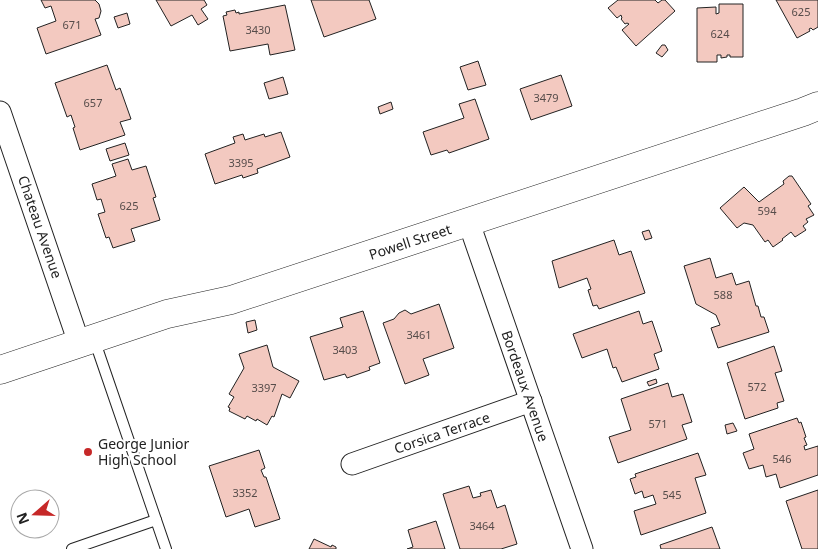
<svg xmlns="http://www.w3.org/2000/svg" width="818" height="549" viewBox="0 0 818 549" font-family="'Noto Sans',sans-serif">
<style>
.building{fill:#f3c9c0;stroke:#222}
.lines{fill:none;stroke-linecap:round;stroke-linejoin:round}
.lane-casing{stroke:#222;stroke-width:12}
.street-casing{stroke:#222;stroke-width:23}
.secondary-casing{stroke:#222;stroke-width:29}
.lane{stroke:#fff;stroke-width:10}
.street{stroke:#fff;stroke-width:21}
.secondary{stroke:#fff;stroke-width:28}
.poi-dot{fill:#c62828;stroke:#fff;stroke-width:2}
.labels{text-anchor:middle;stroke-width:4;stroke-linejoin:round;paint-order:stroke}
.number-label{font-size:11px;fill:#564c4a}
.street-label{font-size:14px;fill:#222;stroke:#fff}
.poi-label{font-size:14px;fill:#222;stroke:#fff;text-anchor:start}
</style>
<rect width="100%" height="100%" fill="#fff"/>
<g class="building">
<path d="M41,0H95L99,4L101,11L99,18L95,19L101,35L46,54L37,28L56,21L51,6L45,8Z"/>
<path d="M156,0H204L207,5L201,9L208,19L198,25L192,15L171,26Z"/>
<path d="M311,0H369L376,19L324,37Z"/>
<path d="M618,0H655L658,3L662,0H665L675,11L636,46L622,30L629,24L627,23L625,24L621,19L622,18L621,15L617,18L608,8Z"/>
<path d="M776,0H818V27L813,30L811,28L809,29L810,31L797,38Z"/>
<path d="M719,4H743V57H730V55H727V57L721,58V55H717V62H697V8L716,7V14L719,13Z"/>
<path d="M285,5L295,50L270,55L268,44L230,51L223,16L227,15L226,12L235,10L236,13L239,12V14Z"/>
<path d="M127,13L130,24L118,28L114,17Z"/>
<path d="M662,45H665L668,50L662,57L656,53Z"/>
<path d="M478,61L486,85L468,90L460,67Z"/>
<path d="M107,65L116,90L120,88L131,119L120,122L125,135L80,150L73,128L75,127L71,115L67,117L55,83Z"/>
<path d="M561,75L572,106L531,120L520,89Z"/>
<path d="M283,77L288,94L269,99L264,83Z"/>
<path d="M475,99L489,139L449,153L447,150L431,155L423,132L464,118L459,104Z"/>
<path d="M391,102L393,109L380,114L378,107Z"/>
<path d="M281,132L290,157L257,169L258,173L243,178L242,175L215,184L205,154L235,143L233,137L243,134L245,140L264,134L265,137Z"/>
<path d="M125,143L129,155L110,161L106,149Z"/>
<path d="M128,159L132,170L146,166L156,197L153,198L160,220L131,229L135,241L113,248L109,237L106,238L98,214L105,212L101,199L97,200L92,184L116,176L112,164Z"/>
<path d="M789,176H792L811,204L808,206L814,215L806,219L808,222L803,226L806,230L795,237L791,232L782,239L783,240L773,247L768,240L765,242L753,225L744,223L737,228L720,208L744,187L759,202L784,184L783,181Z"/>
<path d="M649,230L652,238L645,240L642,232Z"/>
<path d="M614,240L619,255L631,251L645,293L599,309L597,305L593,306L588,290L591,289L587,278L559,288L552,261Z"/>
<path d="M710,258L716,278L732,273L736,285L749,281L756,306H758L761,317H764L769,332L718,348L711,328L720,325L716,315L696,304L684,266Z"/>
<path d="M439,304L454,348L423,359L429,375L405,384L383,323L394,319L399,313L405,310L411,314Z"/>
<path d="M363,311L380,363L369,367L370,370L347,378L345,374L324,380L310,337L343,327L340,318Z"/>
<path d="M639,311L643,324L652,321L662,351L654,354L659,369L622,382L616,367L613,368L607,349L582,358L573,334Z"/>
<path d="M255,320L257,330L248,333L246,322Z"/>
<path d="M267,345L273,367L299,381L290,398L282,394L274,417L272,416L267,425L257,419L256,421L247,416L245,419L229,411L230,408L228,407L234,397L229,394L244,368L239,354Z"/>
<path d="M774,346L782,371L775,373L784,401L777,403L778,408L745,419L727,363Z"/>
<path d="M656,379L657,383L649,386L647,382Z"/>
<path d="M668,383L672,397L683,394L692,422L682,425L687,439L618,463L609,437L631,430L621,399Z"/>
<path d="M797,418L799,423L801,422L806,437L804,438L807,445L804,446L805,450L818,446V475L780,488L776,474L766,477L763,465L749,469L743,453L754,449L749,434Z"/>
<path d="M733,423L737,431L727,434L725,425Z"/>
<path d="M259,450L265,468L261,470L264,477H266L280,519L255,527L249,509L226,517L209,466Z"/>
<path d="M698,453L706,475L695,478L706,513L641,535L634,511L656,504L653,495L644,498L642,491L635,494L630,479L636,477L635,474Z"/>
<path d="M469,486L473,498L481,496L480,493L491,490L497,508L505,505L517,544L501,549H460L443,494Z"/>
<path d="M818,490V549H802L786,501Z"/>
<path d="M436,521L445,549H407L413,547L408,530Z"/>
<path d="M712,527L720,549H661L660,545Z"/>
<path d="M314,539L331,547L332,545L336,547V549H309Z"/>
</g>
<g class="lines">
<defs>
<g id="lane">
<path d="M94,339L166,549"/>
<path d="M72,549L156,520"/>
</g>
<g id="street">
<path d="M0,112L79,343"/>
<path d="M469,223L582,549"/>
<path d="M352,464L531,401"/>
</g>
<path id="secondary" d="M0,370L167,314L231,300L803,112L818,106"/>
</defs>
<use href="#lane" class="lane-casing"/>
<use href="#street" class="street-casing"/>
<use href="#secondary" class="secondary-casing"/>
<use href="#lane" class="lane"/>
<use href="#street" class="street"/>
<use href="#secondary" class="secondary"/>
</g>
<circle class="poi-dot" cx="88" cy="452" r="5"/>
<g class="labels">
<g class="number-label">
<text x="801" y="16">625</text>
<text x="72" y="29">671</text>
<text x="258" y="34">3430</text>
<text x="720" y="38">624</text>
<text x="546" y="102">3479</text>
<text x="93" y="107">657</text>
<text x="241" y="167">3395</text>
<text x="129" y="210">625</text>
<text x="767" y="215">594</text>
<text x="723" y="299">588</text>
<text x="419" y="339">3461</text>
<text x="345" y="354">3403</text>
<text x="757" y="391">572</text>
<text x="264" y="392">3397</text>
<text x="658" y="428">571</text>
<text x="782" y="463">546</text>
<text x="245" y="497">3352</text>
<text x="672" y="499">545</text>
<text x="482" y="530">3464</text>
</g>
<g class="street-label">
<text transform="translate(40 227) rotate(71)" y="5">Chateau Avenue</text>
<text transform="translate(410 242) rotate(-18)" y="5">Powell Street</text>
<text transform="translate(525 386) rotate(71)" y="5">Bordeaux Avenue</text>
<text transform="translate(442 433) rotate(-19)" y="5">Corsica Terrace</text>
</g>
<g class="poi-label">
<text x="98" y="449">George Junior<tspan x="98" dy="16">High School</tspan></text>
</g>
</g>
<g transform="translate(35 514) rotate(250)"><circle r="24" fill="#ffffff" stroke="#a7a7a7"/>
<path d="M0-4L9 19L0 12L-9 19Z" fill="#c62828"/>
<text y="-8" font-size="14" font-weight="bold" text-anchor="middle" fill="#222222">N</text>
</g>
</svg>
